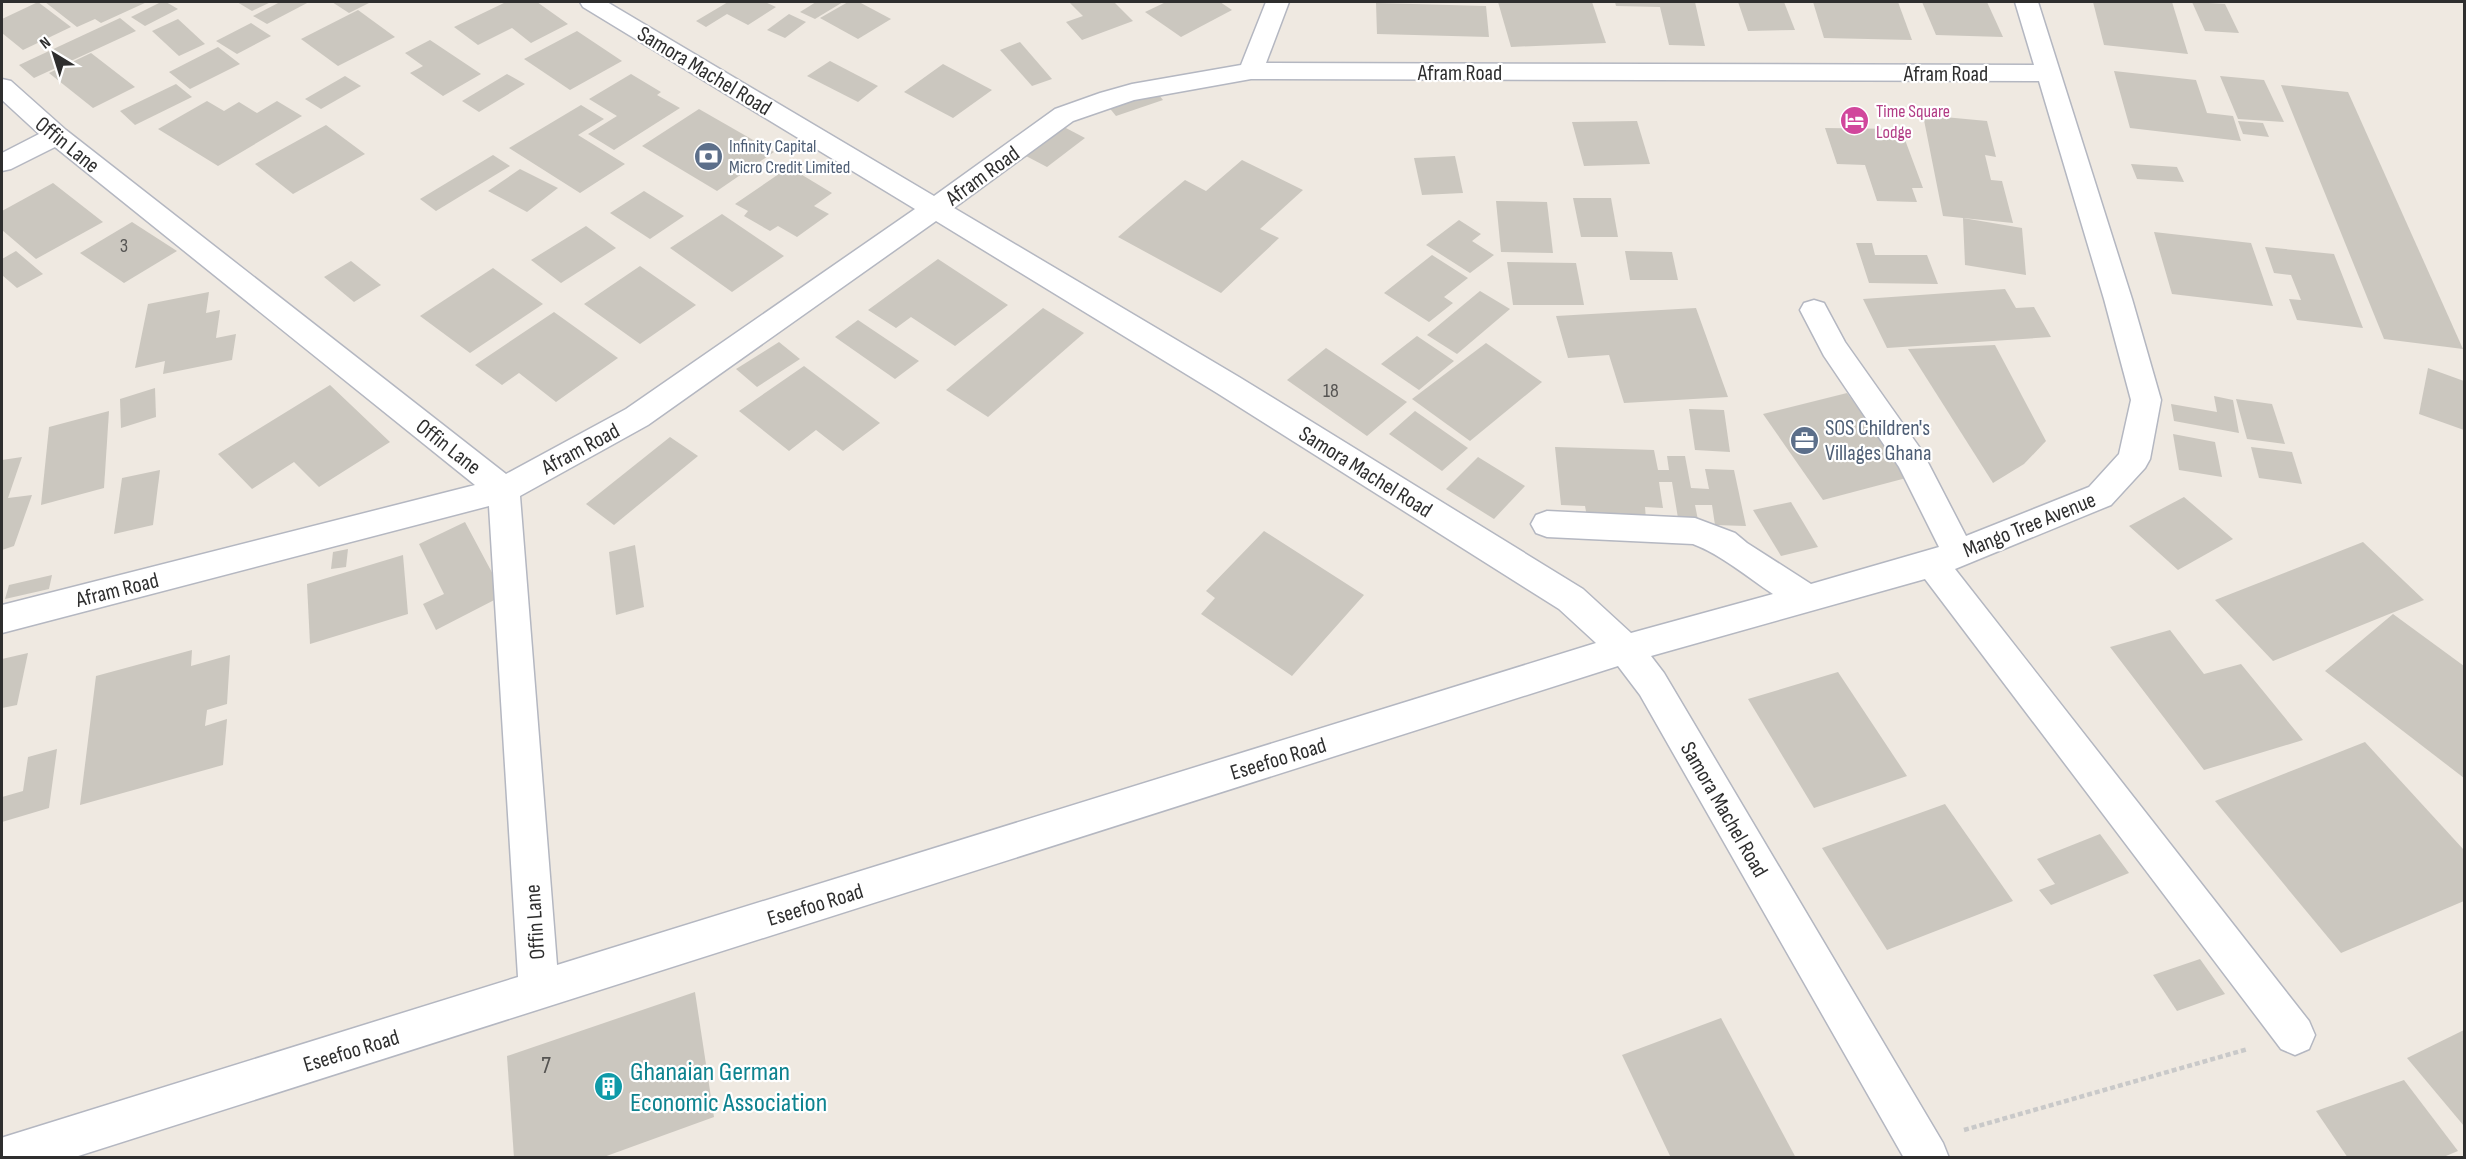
<svg xmlns="http://www.w3.org/2000/svg" width="2466" height="1159" viewBox="0 0 2466 1159" font-family="'Sofia Sans Condensed',sans-serif">
<style>
.building{fill:#cbc7bf}
.lines{fill:none;stroke-linecap:round;stroke-linejoin:round}
.minor-casing{stroke:#b4b7c1;stroke-width:3}
.path{stroke:#c9c9c9;stroke-width:4.5;stroke-dasharray:5 3;stroke-linecap:butt}
.minor{fill:#fff;fill-rule:evenodd}
.labels{text-anchor:middle;stroke-width:4.5;stroke-linejoin:round;paint-order:stroke}
.far-hotel-label{font-size:18px;fill:#b23c85;stroke:#fff;text-anchor:start}
.far-service-label{font-size:18px;fill:#4e5e75;stroke:#fff;text-anchor:start}
.number-label{font-size:20px;fill:#555452}
.street-label{font-size:22px;fill:#2e2e2e;stroke:#fff}
.service-label{font-size:22px;fill:#4e5e75;stroke:#fff;text-anchor:start}
.near-number-label{font-size:24px;fill:#555452}
.near-culture-label{font-size:27px;fill:#0d838f;stroke:#fff;text-anchor:start}
</style>
<rect width="100%" height="100%" fill="#efe9e1"/>
<g class="building">
<path d="M38,2L71,27L23,50L2,33V19Z"/>
<path d="M45,2H147L101,23L95,19L77,27Z"/>
<path d="M161,2H166L178,9L145,26L131,17Z"/>
<path d="M237,2H271L252,11Z"/>
<path d="M280,2H309L267,24L253,16Z"/>
<path d="M332,2H371L349,13Z"/>
<path d="M506,2H537L568,24L531,43L512,28L478,45L454,27Z"/>
<path d="M728,2H765L776,7L748,25L727,14L706,27L696,21Z"/>
<path d="M816,2H843L815,19L800,12Z"/>
<path d="M848,2H859L891,19L858,39L820,18Z"/>
<path d="M1069,2H1114L1133,21L1082,40L1066,22L1083,16Z"/>
<path d="M1166,2H1220L1232,10L1181,37L1145,12Z"/>
<path d="M1498,2H1592L1606,43L1511,47Z"/>
<path d="M1615,2H1695L1705,46L1669,45L1660,7L1616,6Z"/>
<path d="M1738,2H1784L1795,30L1748,31Z"/>
<path d="M1813,2H1898L1912,40L1824,38Z"/>
<path d="M1922,2H1987L2003,37L1936,35Z"/>
<path d="M2093,2H2172L2188,54L2104,45Z"/>
<path d="M2192,2L2225,4L2239,33L2205,31Z"/>
<path d="M1376,3L1486,6L1489,37L1377,34Z"/>
<path d="M358,10L395,37L338,66L301,39Z"/>
<path d="M789,14L806,22L785,38L767,30Z"/>
<path d="M120,18L136,31L34,78L19,65Z"/>
<path d="M178,19L205,44L179,56L152,31Z"/>
<path d="M251,23L271,36L237,54L216,41Z"/>
<path d="M577,31L622,61L570,90L524,59Z"/>
<path d="M430,40L481,74L443,96L410,73L423,66L405,53Z"/>
<path d="M1020,42L1052,79L1032,86L1000,50Z"/>
<path d="M218,47L240,64L190,89L169,72Z"/>
<path d="M91,53L135,87L93,108L49,73Z"/>
<path d="M830,61L878,86L858,102L807,76Z"/>
<path d="M943,64L992,90L953,118L904,92Z"/>
<path d="M2114,71L2196,80L2207,113L2233,116L2241,141L2130,128Z"/>
<path d="M507,74L525,84L479,112L462,101Z"/>
<path d="M631,74L661,92L657,95L680,108L614,150L588,134L617,116L589,99Z"/>
<path d="M345,76L361,86L321,109L305,99Z"/>
<path d="M2220,76L2264,80L2284,122L2238,119Z"/>
<path d="M176,84L192,97L135,125L120,111Z"/>
<path d="M2281,85L2348,92L2463,349L2384,339Z"/>
<path d="M1154,89L1163,100L1116,116L1107,105Z"/>
<path d="M207,101L224,111L239,102L257,113L277,101L302,116L218,166L158,129Z"/>
<path d="M581,105L604,119L578,135L625,164L580,193L509,148Z"/>
<path d="M699,109L774,152L717,191L642,146Z"/>
<path d="M1923,115L1987,121L1996,157L1985,155L1991,180L2002,181L2013,223L1943,216Z"/>
<path d="M1637,121L1650,164L1584,166L1572,122Z"/>
<path d="M2238,121L2263,123L2269,137L2243,134Z"/>
<path d="M326,125L365,154L293,194L255,164Z"/>
<path d="M1064,127L1085,138L1047,167L1026,156Z"/>
<path d="M1825,128L1901,129L1923,188H1912L1917,202L1877,201L1865,165L1837,164Z"/>
<path d="M493,155L510,166L436,211L420,199Z"/>
<path d="M1455,156L1463,193L1422,195L1414,158Z"/>
<path d="M1242,160L1303,190L1260,229L1279,238L1221,293L1118,237L1185,180L1206,191Z"/>
<path d="M2131,164L2177,167L2184,182L2137,179Z"/>
<path d="M789,167L832,193L814,206L829,214L797,237L778,226L770,231L744,216L748,211L735,204Z"/>
<path d="M520,169L558,188L527,212L488,191Z"/>
<path d="M53,183L103,222L36,259L2,230V211Z"/>
<path d="M644,191L684,216L650,239L610,213Z"/>
<path d="M1573,198H1611L1618,237H1581Z"/>
<path d="M1496,201L1547,202L1553,253L1501,252Z"/>
<path d="M722,214L784,256L732,292L670,248Z"/>
<path d="M1963,218L2022,228L2026,275L1965,265Z"/>
<path d="M1459,220L1481,234L1472,241L1494,255L1470,273L1426,245Z"/>
<path d="M132,222L177,251L124,283L80,253Z"/>
<path d="M586,226L616,248L561,283L531,260Z"/>
<path d="M2154,232L2251,243L2273,306L2172,294Z"/>
<path d="M1856,243H1872L1875,255H1927L1938,284L1869,283Z"/>
<path d="M2265,247L2334,254L2363,328L2297,320L2289,299L2301,300L2291,275L2274,273Z"/>
<path d="M16,251L43,274L17,288L2,275V259Z"/>
<path d="M1625,251L1672,252L1678,280H1630Z"/>
<path d="M1432,255L1468,278L1444,297L1453,303L1429,322L1384,293Z"/>
<path d="M938,259L1008,305L955,346L911,317L896,328L868,310Z"/>
<path d="M351,261L381,285L354,302L324,277Z"/>
<path d="M1507,262L1576,263L1584,305H1513Z"/>
<path d="M640,266L696,305L640,344L584,304Z"/>
<path d="M493,268L543,304L470,353L420,316Z"/>
<path d="M2005,289L2016,308L2034,307L2051,337L1887,348L1863,299Z"/>
<path d="M1480,291L1510,309L1457,354L1427,335Z"/>
<path d="M209,292L206,313L220,310L216,338L236,334L232,360L163,374L165,361L135,368L148,304Z"/>
<path d="M1043,308L1084,333L988,417L946,390Z"/>
<path d="M1696,308L1728,397L1624,403L1609,355L1568,358L1556,316Z"/>
<path d="M554,312L618,358L556,402L519,373L502,385L475,365Z"/>
<path d="M858,320L919,361L895,379L835,337Z"/>
<path d="M1417,336L1454,361L1419,390L1381,364Z"/>
<path d="M779,342L800,359L757,387L736,369Z"/>
<path d="M1486,343L1542,382L1470,441L1412,399Z"/>
<path d="M1995,345L2046,441L2024,464L1993,483L1908,349Z"/>
<path d="M1326,348L1407,402L1367,436L1287,380Z"/>
<path d="M804,366L880,423L843,451L816,430L789,451L739,411Z"/>
<path d="M2428,368L2464,381V430L2419,414Z"/>
<path d="M330,385L390,442L319,487L294,462L252,489L218,454Z"/>
<path d="M155,388L156,417L121,428L120,399Z"/>
<path d="M1847,393L1910,477L1823,500L1763,414Z"/>
<path d="M2214,396L2233,400L2239,433L2174,421L2171,404L2217,412Z"/>
<path d="M2236,399L2272,404L2285,444L2247,439Z"/>
<path d="M1689,409L1724,410L1730,452L1695,450Z"/>
<path d="M109,411L104,488L41,505L49,427Z"/>
<path d="M1415,411L1468,448L1442,471L1389,434Z"/>
<path d="M2173,434L2215,442L2222,477L2179,470Z"/>
<path d="M670,437L698,456L614,525L586,504Z"/>
<path d="M1555,447L1654,450L1658,470H1669L1667,456H1685L1691,488L1709,489L1705,469L1734,470L1746,526L1715,525L1712,505H1695L1699,525L1679,524L1672,482H1659L1663,508L1645,507L1646,519L1587,517L1585,506L1561,505Z"/>
<path d="M2251,447L2292,452L2302,484L2259,478Z"/>
<path d="M22,457L8,498L32,495L14,546L2,550V460Z"/>
<path d="M1478,457L1525,486L1494,519L1446,489Z"/>
<path d="M160,470L153,525L114,534L122,478Z"/>
<path d="M2184,497L2233,539L2178,570L2129,526Z"/>
<path d="M1791,502L1818,547L1781,556L1753,510Z"/>
<path d="M465,522L504,595L436,630L423,604L444,594L419,544Z"/>
<path d="M1264,531L1364,595L1292,676L1201,614L1215,598L1206,591Z"/>
<path d="M2363,542L2424,600L2273,661L2215,600Z"/>
<path d="M635,545L644,607L616,615L609,552Z"/>
<path d="M348,549L346,567L331,569L333,552Z"/>
<path d="M403,555L408,614L310,644L307,584Z"/>
<path d="M52,575L49,589L5,599L9,585Z"/>
<path d="M2393,614L2464,666V778L2325,671Z"/>
<path d="M2170,630L2204,674L2241,664L2303,740L2204,770L2110,647Z"/>
<path d="M192,650L191,666L230,655L227,704L207,710L205,726L227,719L223,765L80,805L96,676Z"/>
<path d="M28,653L17,705L2,708V659Z"/>
<path d="M1838,672L1907,776L1814,808L1748,699Z"/>
<path d="M2365,742L2464,850V901L2341,953L2215,801Z"/>
<path d="M57,749L49,808L2,822V797L23,791L28,757Z"/>
<path d="M1945,804L2013,901L1887,950L1822,848Z"/>
<path d="M2100,834L2129,873L2051,905L2039,890L2055,884L2037,859Z"/>
<path d="M2200,959L2225,994L2177,1011L2153,975Z"/>
<path d="M695,992L714,1117L601,1158H514L507,1056Z"/>
<path d="M1721,1018L1796,1158H1671L1622,1055Z"/>
<path d="M2464,1030V1126L2407,1058Z"/>
<path d="M2404,1080L2458,1151L2441,1158H2348L2316,1111Z"/>
</g>
<g class="lines">
<defs>
<path id="minor" d="M580,2H607L934,196L1055,109L1100,93L1132,84L1241,65L1266,2H1289L1266,63L2034,65L2015,2H2038L2132,299L2161,400L2150,459L2145,468L2111,505L1955,569L2309,1021L2315,1035L2309,1049L2295,1055L2281,1049L1925,579L1651,656L1664,673L1943,1143L1949,1158H1904L1640,695L1618,666L72,1158H2V1138L4,1137L518,977L489,506L2,633V605L475,485L55,147L11,169L2,171V153L39,134L2,100V79L11,81L66,130L506,474L626,409L915,209L583,7ZM1251,79L2039,81L2104,299L2131,400L2119,454L2089,487L1966,536L1922,451L1845,342L1824,303L1814,300L1804,303L1800,310L1824,356L1899,467L1939,547L1811,584L1747,543L1735,533L1695,518L1547,511L1536,515L1531,524L1536,533L1547,537L1693,544C1722,555 1747,577 1773,594L1631,633L1583,589L1239,377L954,208L1073,121L1134,100ZM936,221L1217,393L1559,609L1596,643L557,965L520,496L648,425Z"/>
</defs>
<use href="#minor" class="minor-casing"/>
<path class="path" d="M1964,1130L2248,1049"/>
<use href="#minor" class="minor"/>
</g>
<defs>
<symbol id="hotel-disc" viewBox="-11 -11 22 22"><circle r="9.5" fill="#d1479c" stroke="#fff"/><path d="M-6-4.5h1.5V1H6V5H4.5V3h-9V5H-6ZM-4 0a1.8 1.8 0 1 1 3.6 0ZM.5 0V-2.5h3Q6-2.5 6 0Z" fill="#fff"/></symbol>
<symbol id="bank-disc" viewBox="-11 -11 22 22"><circle r="9.5" fill="#5c6f8a" stroke="#fff"/><path d="M-6-4H6V4H-6ZM0-2.3a2.3 2.3 0 1 0 0 4.6a2.3 2.3 0 1 0 0-4.6Z" fill="#fff"/></symbol>
<symbol id="office-disc" viewBox="-11 -11 22 22"><circle r="9.5" fill="#5c6f8a" stroke="#fff"/><path d="M-6-3h4V-5.5h4V-3h4V5H-6ZM-1-4.5V-3h2v-1.5ZM-6 0V1H6V0Z" fill="#fff"/></symbol>
<symbol id="building-disc" viewBox="-11 -11 22 22"><circle r="9.5" fill="#0f9aa8" stroke="#fff"/><path d="M-4-6H4V6H1V3H-1V6H-4ZM-2.5-4.3h1.7v1.8h-1.7ZM.8-4.3h1.7v1.8H.8ZM-2.5-1h1.7V.8h-1.7ZM.8-1h1.7V.8H.8Z" fill="#fff"/></symbol>
</defs>
<g fill-rule="evenodd">
<use href="#hotel-disc" x="1838" y="104" width="33" height="33"/>
<use href="#bank-disc" x="692" y="140" width="33" height="33"/>
<use href="#office-disc" x="1788" y="424" width="33" height="33"/>
<use href="#building-disc" x="592" y="1070" width="33" height="33"/>
</g>
<g class="labels">
<g class="far-hotel-label">
<text x="1876" y="117">Time Square<tspan x="1876" dy="21">Lodge</tspan></text>
</g>
<g class="far-service-label">
<text x="729" y="152">Infinity Capital<tspan x="729" dy="21">Micro Credit Limited</tspan></text>
</g>
<g class="number-label">
<text x="124" y="252">3</text>
<text x="1331" y="397">18</text>
</g>
<g class="street-label">
<text transform="translate(705 70) rotate(31)" y="8">Samora Machel Road</text>
<text x="1460" y="80">Afram Road</text>
<text x="1946" y="81">Afram Road</text>
<text transform="translate(68 144) rotate(39)" y="8">Offin Lane</text>
<text transform="translate(982 175) rotate(-36)" y="8">Afram Road</text>
<text transform="translate(449 446) rotate(38)" y="8">Offin Lane</text>
<text transform="translate(580 448) rotate(-28)" y="8">Afram Road</text>
<text transform="translate(1366 471) rotate(32)" y="8">Samora Machel Road</text>
<text transform="translate(2029 524) rotate(-22)" y="8">Mango Tree Avenue</text>
<text transform="translate(117 589) rotate(-14)" y="8">Afram Road</text>
<text transform="translate(1278 758) rotate(-17)" y="8">Eseefoo Road</text>
<text transform="translate(1725 809) rotate(60)" y="8">Samora Machel Road</text>
<text transform="translate(815 904) rotate(-17)" y="8">Eseefoo Road</text>
<text transform="translate(534 922) rotate(-94)" y="8">Offin Lane</text>
<text transform="translate(351 1050) rotate(-17)" y="8">Eseefoo Road</text>
</g>
<g class="service-label">
<text x="1825" y="435">SOS Children's<tspan x="1825" dy="25">Villages Ghana</tspan></text>
</g>
<g class="near-number-label">
<text x="546" y="1073">7</text>
</g>
<g class="near-culture-label">
<text x="630" y="1080">Ghanaian German<tspan x="630" dy="31">Economic Association</tspan></text>
</g>
</g>
<rect width="2466" height="1159" fill="none" stroke="#2e2e2e" stroke-width="6"/>
<g transform="translate(54 54) rotate(322)" stroke="#ffffff" stroke-width="4.5" paint-order="stroke">
<path d="M0-4.5L10 22L0 15L-10 22Z" fill="#2e2e2e"/>
<text y="-9" font-size="16" font-weight="bold" text-anchor="middle" fill="#2e2e2e">N</text>
</g>
</svg>
